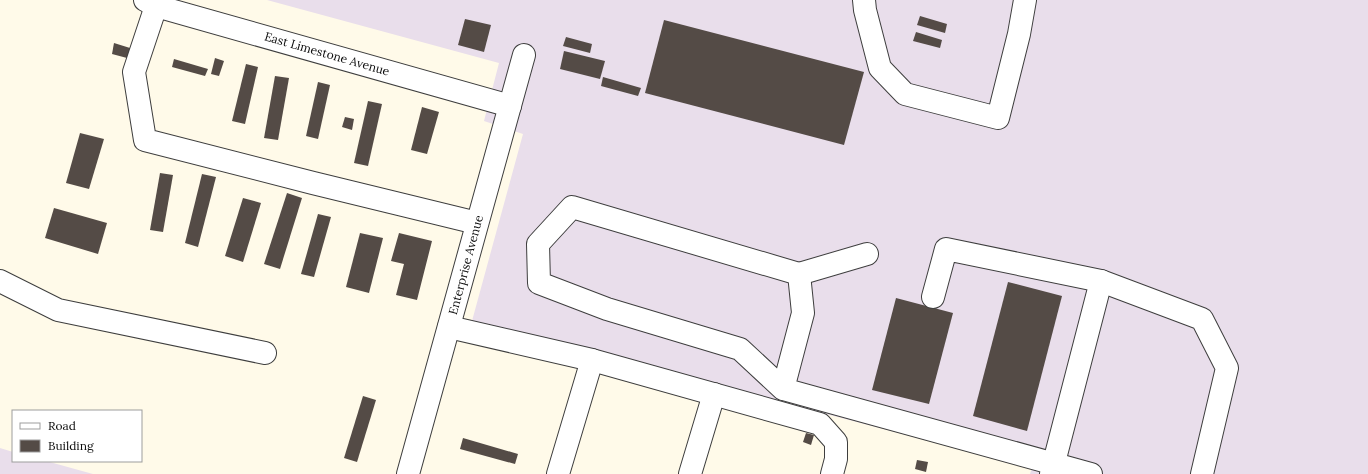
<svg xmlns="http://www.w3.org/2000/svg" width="1368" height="474" viewBox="0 0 1368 474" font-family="Lora,serif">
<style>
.industrial{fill:#e9deeb}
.building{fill:#544b46}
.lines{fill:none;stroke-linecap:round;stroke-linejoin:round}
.minor-casing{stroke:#3e3e3e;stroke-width:24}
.minor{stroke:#fff;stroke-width:22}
.labels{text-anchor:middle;stroke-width:4;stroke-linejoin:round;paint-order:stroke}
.street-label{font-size:12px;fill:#0b0b0b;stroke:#fff}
</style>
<rect width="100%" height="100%" fill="#fffae9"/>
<g class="industrial">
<path d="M267,0H1368V474H1030L1032,468L472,321L523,134L484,121L499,63Z"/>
<path d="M0,448L13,452V461H46L93,474H0Z"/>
</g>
<g class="building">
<path d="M920,16L947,24L945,33L917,25Z"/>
<path d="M465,19L491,25L484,52L458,45Z"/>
<path d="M664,20L864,72L844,145L645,93Z"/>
<path d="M916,32L942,40L940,48L913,41Z"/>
<path d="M566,37L592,44L590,53L563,46Z"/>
<path d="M114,43L130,48L127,58L112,54Z"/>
<path d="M564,51L605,61L600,79L560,69Z"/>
<path d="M215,58L224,61L219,76L211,74Z"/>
<path d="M174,59L208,69L205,76L172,67Z"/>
<path d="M246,64L258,67L245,124L232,121Z"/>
<path d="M275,76L289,78L278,140L264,138Z"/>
<path d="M603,77L641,88L638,96L601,86Z"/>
<path d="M318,82L330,85L318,139L306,136Z"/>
<path d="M368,101L382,104L368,166L354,163Z"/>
<path d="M422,107L439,112L427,154L411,150Z"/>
<path d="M345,117L354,119L352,130L342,127Z"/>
<path d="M80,133L104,139L89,189L66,183Z"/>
<path d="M160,173L173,175L163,232L150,230Z"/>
<path d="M202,174L216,177L198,247L185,243Z"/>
<path d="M287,193L302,198L280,269L264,264Z"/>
<path d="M243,198L261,203L243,262L225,256Z"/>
<path d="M54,208L107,223L98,254L45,238Z"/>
<path d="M318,214L331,217L314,277L301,274Z"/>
<path d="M360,233L383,238L369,293L346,287Z"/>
<path d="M399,233L432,241L417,300L396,295L404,264L391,261Z"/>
<path d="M1008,282L1062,296L1027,431L973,416Z"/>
<path d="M896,298L953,313L929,404L872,390Z"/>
<path d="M363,396L376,400L357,462L344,458Z"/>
<path d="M806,433L814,435L811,445L803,442Z"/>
<path d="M463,438L518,454L515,464L460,449Z"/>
<path d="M917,460L928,462L926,472L915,469Z"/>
</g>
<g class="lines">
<defs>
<g id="minor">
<path d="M145,0L156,6L510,106"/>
<path d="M864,0L865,10L880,68L905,94L998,118L1019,34L1025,0"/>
<path d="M156,6L134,72L145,140L313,183L477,223"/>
<path d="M799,274L867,254"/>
<path d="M0,281L58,310L265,353"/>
<path d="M933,297L946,249L1101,281L1202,319L1227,368L1202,474"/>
<path d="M449,327L592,360L820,424L836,442V459L832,474"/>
<path d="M783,389L803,313L799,274L572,207L538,244L539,283L607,309L740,349L783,389L1091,474"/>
<path d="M408,474L524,55"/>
<path d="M558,474L592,360"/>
<path d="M690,474L714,394"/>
<path d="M1051,474L1101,281"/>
</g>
</defs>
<use href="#minor" class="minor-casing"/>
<use href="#minor" class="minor"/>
</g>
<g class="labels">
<g class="street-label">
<text transform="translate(327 54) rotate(16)" y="4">East Limestone Avenue</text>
<text transform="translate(466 265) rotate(-75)" y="4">Enterprise Avenue</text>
</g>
</g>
<rect x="12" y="410" width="130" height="52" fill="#ffffff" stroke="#9d9d9d"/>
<rect x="20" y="423" width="20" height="6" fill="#ffffff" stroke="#9d9d9d"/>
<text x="48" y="430" font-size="12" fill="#0b0b0b">Road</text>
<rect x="20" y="440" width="20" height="12" fill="#544b46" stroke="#9d9d9d"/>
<text x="48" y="450" font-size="12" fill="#0b0b0b">Building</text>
</svg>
